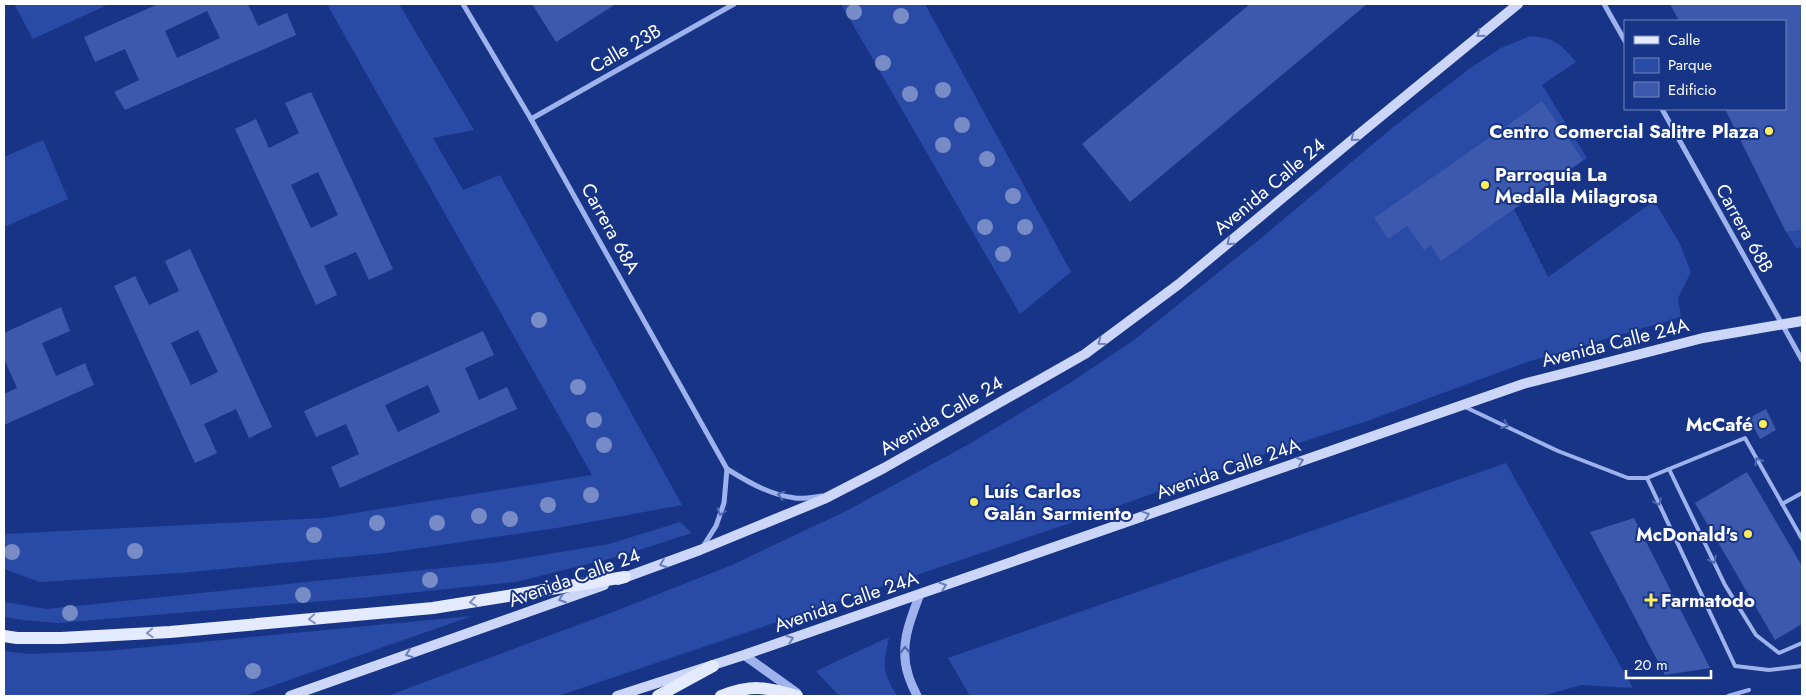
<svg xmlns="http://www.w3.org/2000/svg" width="1806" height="700" viewBox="0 0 1806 700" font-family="Jost,sans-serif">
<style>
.green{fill:#2a4ba5}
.building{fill:#3c59ae;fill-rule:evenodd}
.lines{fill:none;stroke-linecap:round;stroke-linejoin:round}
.service{stroke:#9eb3ed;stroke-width:4}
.minor{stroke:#9eb3ed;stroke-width:5}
.tertiary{stroke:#9eb3ed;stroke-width:9}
.secondary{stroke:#cbd6f9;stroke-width:10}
.primary{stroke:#e4eaff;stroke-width:12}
.tree{fill:#778bc6}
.oneway{stroke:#697dba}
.oneway2{stroke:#4e67b0}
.oneway3{stroke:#7e8fc3}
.poi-dot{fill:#ffee5a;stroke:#183487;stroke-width:2}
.labels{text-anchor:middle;stroke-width:4;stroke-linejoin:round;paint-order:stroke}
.street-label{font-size:19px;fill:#fff;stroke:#183487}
.poi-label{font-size:19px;font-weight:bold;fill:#fff;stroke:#183487;text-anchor:end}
</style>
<rect width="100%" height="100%" fill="#183487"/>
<g class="green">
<path d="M14,4H109L33,39Z"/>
<path d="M327,4H399L474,130L433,138L463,190L500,175L682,505L563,527L387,553L180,573L40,582L4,569V534L324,518L592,475Z"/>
<path d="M841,4H925L1071,272L1020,314Z"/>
<path d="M1530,36C1555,38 1560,43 1576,62L1542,85L1587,158L1514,209L1548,277L1654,201L1679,242L1691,272L1678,298L1681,317L1524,363L1370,420L1243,461L1085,518L558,696H387L613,612L732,565L846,511L971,443L1070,383L1134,340L1265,235L1392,128L1469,69L1501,48Z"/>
<path d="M43,140L68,199L4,227V157Z"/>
<path d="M1802,230V247L1796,248L1786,232Z"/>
<path d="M1506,463L1633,688L1581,685L1542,696H970L948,658Z"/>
<path d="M680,522L692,533L620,556L516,582L360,598L58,623L22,620L4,617V602L47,609L501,562L609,544Z"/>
<path d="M472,616L243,696H4V651L28,654L106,651Z"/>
<path d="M889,637C883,666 882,671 897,696H839L816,671Z"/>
</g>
<g class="building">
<path d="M158,4H248L258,26L287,13L296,35L125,110L114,92L139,80L125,49L95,62L84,37ZM207,11L220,38L177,58L165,31Z"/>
<path d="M532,4H616L556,42Z"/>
<path d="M1250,4H1367L1130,202L1082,144Z"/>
<path d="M1670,4H1802V230L1786,232L1725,109H1785V21H1679Z"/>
<path d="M311,92L393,269L369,280L356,252L324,266L337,295L316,305L235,129L256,119L269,148L299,133L285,103ZM318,172L338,215L311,228L291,185Z"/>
<path d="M1542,101L1583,160L1441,261L1431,245L1424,250L1407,226L1388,239L1374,218Z"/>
<path d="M190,249L272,427L249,438L236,409L204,424L217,453L195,463L114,286L135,276L149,305L179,291L165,261ZM198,330L218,372L191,385L171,343Z"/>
<path d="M61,307L70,331L42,343L56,376L85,363L94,385L4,425V394L17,388L5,361H4V333Z"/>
<path d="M483,331L494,355L465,368L479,400L507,387L517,409L340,488L331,467L359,454L346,424L316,437L304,411ZM428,385L440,412L398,432L385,405Z"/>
<path d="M1766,409L1776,430L1760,439L1749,418Z"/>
<path d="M1747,472L1802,566V624L1775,640L1695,503Z"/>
<path d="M1634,518L1710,668L1665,675L1590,532Z"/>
</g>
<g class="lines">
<g class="service">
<path d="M1465,407L1558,451L1628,478H1647L1735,666L1769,670L1802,666"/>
<path d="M1669,469L1725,585L1756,635L1779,653L1802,643"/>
<path d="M1647,478L1745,438L1802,539"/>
<path d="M1782,504L1802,493"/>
<path d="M1728,696L1749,690"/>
</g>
<g class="minor">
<path d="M463,4L531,119L727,469C748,482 770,495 795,498C804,499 814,497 822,496"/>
<path d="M1604,4L1625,41"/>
<path d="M1662,109L1802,360"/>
<path d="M531,119L734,4"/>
<path d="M702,548L716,526L724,503L727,469"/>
</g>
<g class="tertiary">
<path d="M744,655L797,693"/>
<path d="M917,696C914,689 910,682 908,674C899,646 910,620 920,594"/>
</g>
<g class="secondary">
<path d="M618,580L700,550L824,499L884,468L1085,354L1179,284L1363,131L1518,4"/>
<path d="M290,696L604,585"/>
<path d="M617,696L744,655L1523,384L1703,338L1802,321"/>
</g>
<g class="primary">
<path d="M4,636L17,638H61L170,632L433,608L625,577"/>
<path d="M658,696L713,666"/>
<path d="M721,696C753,684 765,687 797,696"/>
</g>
</g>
<g class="tree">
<circle cx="854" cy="12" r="8"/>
<circle cx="901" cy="16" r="8"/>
<circle cx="883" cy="63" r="8"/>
<circle cx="943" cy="90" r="8"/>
<circle cx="910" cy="94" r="8"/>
<circle cx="962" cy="125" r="8"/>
<circle cx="943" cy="145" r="8"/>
<circle cx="987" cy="159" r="8"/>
<circle cx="1013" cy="196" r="8"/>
<circle cx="985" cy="227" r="8"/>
<circle cx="1025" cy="227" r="8"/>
<circle cx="1003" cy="254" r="8"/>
<circle cx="539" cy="320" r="8"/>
<circle cx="578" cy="387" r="8"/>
<circle cx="594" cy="420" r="8"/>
<circle cx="604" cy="445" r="8"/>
<circle cx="591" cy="495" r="8"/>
<circle cx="548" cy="505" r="8"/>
<circle cx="479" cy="516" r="8"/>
<circle cx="510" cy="519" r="8"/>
<circle cx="377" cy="523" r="8"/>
<circle cx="437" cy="523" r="8"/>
<circle cx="314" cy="535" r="8"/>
<circle cx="135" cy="551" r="8"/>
<circle cx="12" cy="552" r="8"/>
<circle cx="430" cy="580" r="8"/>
<circle cx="303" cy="595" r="8"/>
<circle cx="70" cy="613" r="8"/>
<circle cx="253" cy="671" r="8"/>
</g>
<defs><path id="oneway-chevron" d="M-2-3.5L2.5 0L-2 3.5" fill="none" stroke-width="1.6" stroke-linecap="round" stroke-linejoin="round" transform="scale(1.25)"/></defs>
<g class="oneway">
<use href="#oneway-chevron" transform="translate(1480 34) rotate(141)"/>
<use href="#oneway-chevron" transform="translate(1354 138) rotate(140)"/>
<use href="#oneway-chevron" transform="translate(1230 242) rotate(140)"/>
<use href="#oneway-chevron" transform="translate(1101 342) rotate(144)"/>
<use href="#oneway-chevron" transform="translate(1300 461) rotate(-19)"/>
<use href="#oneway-chevron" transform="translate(1146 515) rotate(-19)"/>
<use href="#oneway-chevron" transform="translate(663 564) rotate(160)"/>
<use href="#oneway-chevron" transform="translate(943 586) rotate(-19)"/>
<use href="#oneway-chevron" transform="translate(562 599) rotate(160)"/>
<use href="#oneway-chevron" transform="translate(790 639) rotate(-19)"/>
<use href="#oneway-chevron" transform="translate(409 654) rotate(160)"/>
</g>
<g class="oneway2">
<use href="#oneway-chevron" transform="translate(1505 425) rotate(24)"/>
<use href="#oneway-chevron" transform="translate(1758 461) rotate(-120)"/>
<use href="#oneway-chevron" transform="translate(781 495) rotate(-165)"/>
<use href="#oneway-chevron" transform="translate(1658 502) rotate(65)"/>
<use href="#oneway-chevron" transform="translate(721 512) rotate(108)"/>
<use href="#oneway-chevron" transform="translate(1713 560) rotate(64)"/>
<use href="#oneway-chevron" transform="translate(905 650) rotate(-91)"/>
</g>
<g class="oneway3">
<use href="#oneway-chevron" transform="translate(473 602) rotate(171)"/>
<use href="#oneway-chevron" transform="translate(312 619) rotate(175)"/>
<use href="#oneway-chevron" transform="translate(150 633) rotate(177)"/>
</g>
<g class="poi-dot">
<circle cx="1769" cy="131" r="5"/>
<circle cx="1485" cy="185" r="5"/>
<circle cx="1763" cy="424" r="5"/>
<circle cx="974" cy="502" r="5"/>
<circle cx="1748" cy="534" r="5"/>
<path d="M1648.5 592.5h5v5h5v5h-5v5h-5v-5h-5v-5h5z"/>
</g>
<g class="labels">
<g class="street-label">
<text transform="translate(625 48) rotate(-30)" y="7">Calle 23B</text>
<text transform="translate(1269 186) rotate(-40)" y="7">Avenida Calle 24</text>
<text transform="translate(611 228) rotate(61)" y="7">Carrera 68A</text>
<text transform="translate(1745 228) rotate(61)" y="7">Carrera 68B</text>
<text transform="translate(1615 342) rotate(-14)" y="7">Avenida Calle 24A</text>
<text transform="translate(941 415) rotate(-30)" y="7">Avenida Calle 24</text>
<text transform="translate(1228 468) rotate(-19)" y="7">Avenida Calle 24A</text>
<text transform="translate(574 577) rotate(-20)" y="7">Avenida Calle 24</text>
<text transform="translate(846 601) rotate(-19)" y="7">Avenida Calle 24A</text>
</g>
<g class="poi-label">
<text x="1759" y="138">Centro Comercial Salitre Plaza</text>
<text x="1495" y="181" text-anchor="start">Parroquia La<tspan x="1495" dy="22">Medalla Milagrosa</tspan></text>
<text x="1753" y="431">McCafé</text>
<text x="984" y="498" text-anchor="start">Luís Carlos<tspan x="984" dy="22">Galán Sarmiento</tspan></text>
<text x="1738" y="541">McDonald's</text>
<text x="1661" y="607" text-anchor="start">Farmatodo</text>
</g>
</g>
<rect width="1806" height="700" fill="none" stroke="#ffffff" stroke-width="10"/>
<rect x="1624" y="20" width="162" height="90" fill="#183487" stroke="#7485b7"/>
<rect x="1634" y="36" width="25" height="8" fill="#e4eaff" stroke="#7485b7"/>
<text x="1668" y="45" font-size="15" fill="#ffffff">Calle</text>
<rect x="1634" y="58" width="25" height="15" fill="#2a4ba5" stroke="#7485b7"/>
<text x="1668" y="70" font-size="15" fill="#ffffff">Parque</text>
<rect x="1634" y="82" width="25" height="15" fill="#3c59ae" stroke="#7485b7"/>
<text x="1668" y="95" font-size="15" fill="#ffffff">Edificio</text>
<path d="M1626 670v8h85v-8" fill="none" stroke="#ffffff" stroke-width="2.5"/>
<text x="1634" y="670" font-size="15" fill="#ffffff" stroke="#183487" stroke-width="4" paint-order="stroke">20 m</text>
</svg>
